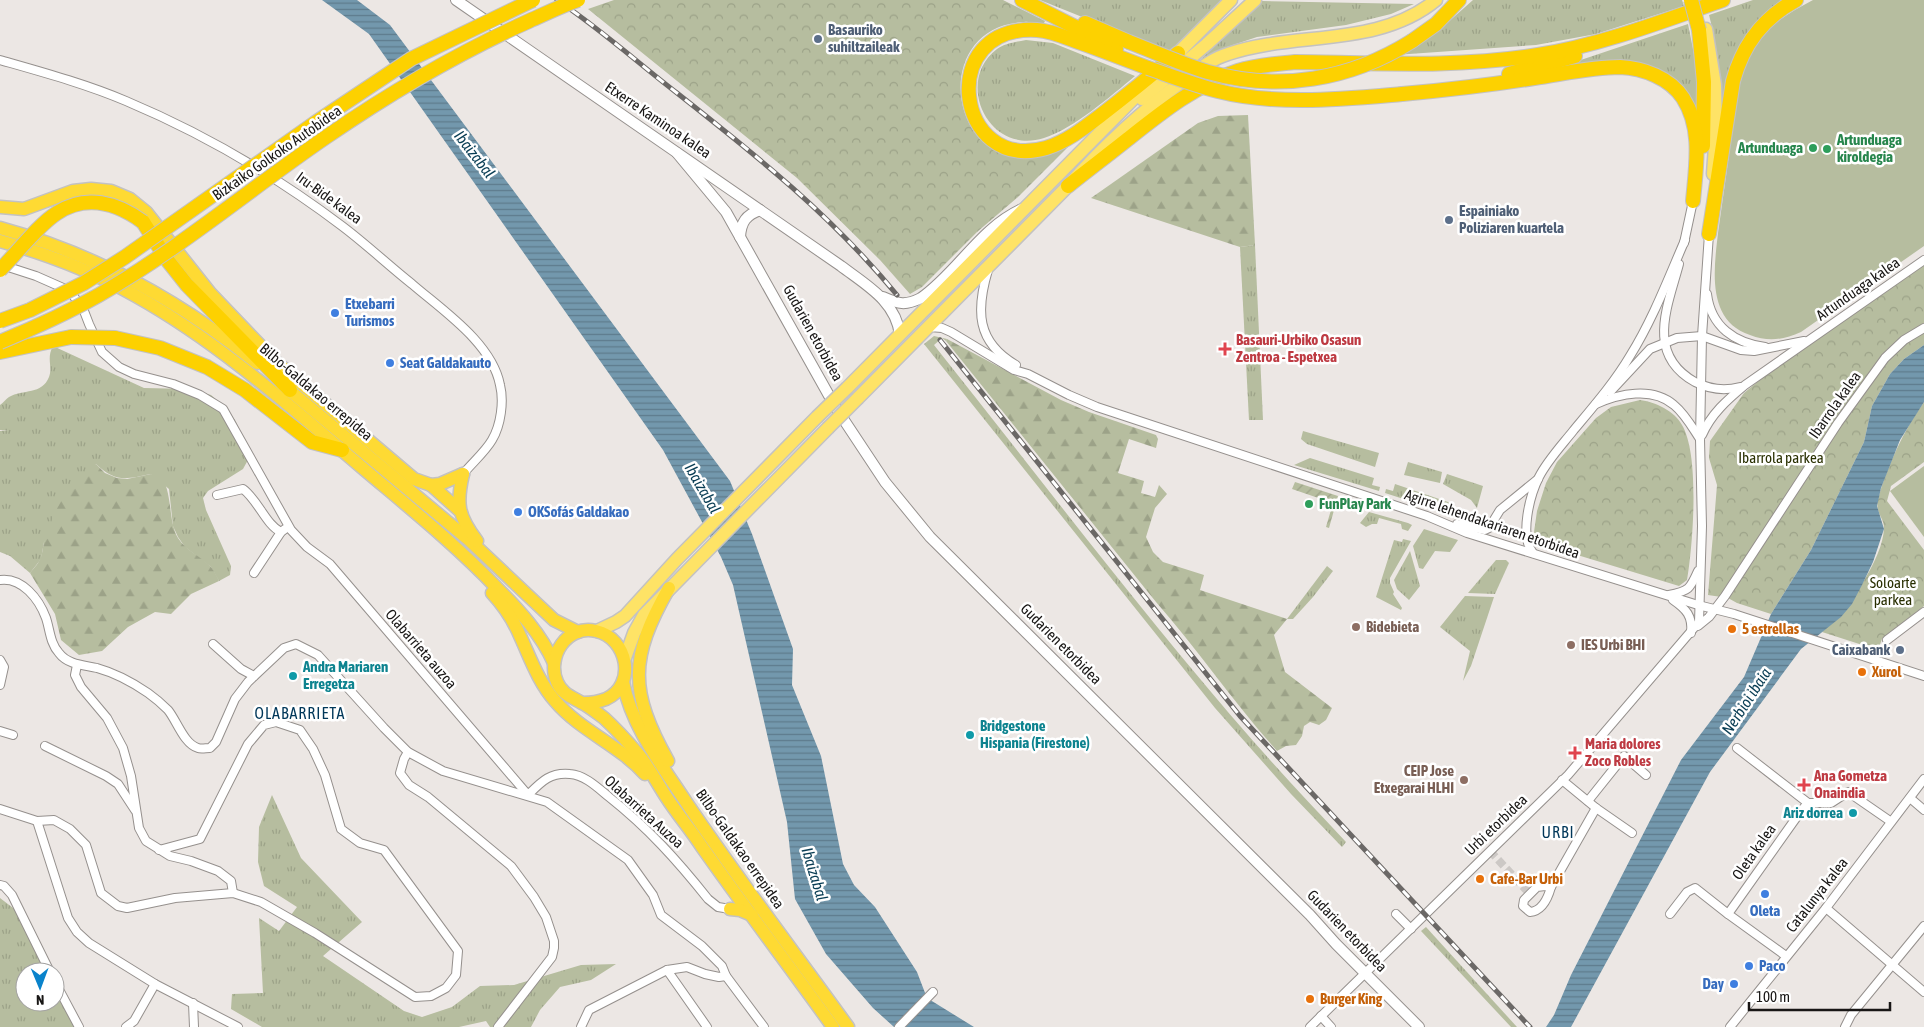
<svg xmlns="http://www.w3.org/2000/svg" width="1924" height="1027" viewBox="0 0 1924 1027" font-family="'Asap Condensed',sans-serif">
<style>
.grass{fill:url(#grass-tufts)}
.forest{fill:url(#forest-firs)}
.park{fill:url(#park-crowns)}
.garden{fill:url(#garden-furrows)}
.pitch{fill:#b6bd9f}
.water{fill:url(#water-rules)}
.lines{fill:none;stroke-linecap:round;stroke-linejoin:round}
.minor-tunnel{stroke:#ccc8c5;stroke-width:8;stroke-dasharray:8 4;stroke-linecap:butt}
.minor-casing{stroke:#95908d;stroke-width:10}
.tertiary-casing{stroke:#95908d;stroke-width:12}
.primary-casing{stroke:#c3c2c2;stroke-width:15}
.trunk-casing{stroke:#c3c2c2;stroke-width:15}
.motorway-casing{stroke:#c3c2c2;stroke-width:16}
.minor{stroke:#fff;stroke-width:8}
.tertiary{stroke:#fff;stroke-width:10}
.primary{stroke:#fee366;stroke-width:12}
.trunk{stroke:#feda33;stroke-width:12}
.motorway{stroke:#fdd100;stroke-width:14}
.rail-casing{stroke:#6b6866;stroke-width:5}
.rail{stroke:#fff;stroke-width:3;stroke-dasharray:9;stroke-linecap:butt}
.primary-bridge-casing{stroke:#c3c2c2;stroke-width:15;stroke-linecap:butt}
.motorway-bridge-casing{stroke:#c3c2c2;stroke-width:16;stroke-linecap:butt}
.primary-bridge{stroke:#fee366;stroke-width:12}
.motorway-bridge{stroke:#fdd100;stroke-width:14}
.service-dot{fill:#5c6f8a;stroke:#fff;stroke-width:2}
.leisure-dot{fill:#2e9e5b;stroke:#fff;stroke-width:2}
.shop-dot{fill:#3f7fe0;stroke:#fff;stroke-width:2}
.health-dot{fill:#e0444e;stroke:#fff;stroke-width:2}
.education-dot{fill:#8d6e63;stroke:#fff;stroke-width:2}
.food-dot{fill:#e8710a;stroke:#fff;stroke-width:2}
.culture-dot{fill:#0f9aa8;stroke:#fff;stroke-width:2}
.labels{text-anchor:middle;stroke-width:5;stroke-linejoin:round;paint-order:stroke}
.service-label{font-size:15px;font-weight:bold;fill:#4e5e75;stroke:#fff;text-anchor:start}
.street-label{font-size:15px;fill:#181615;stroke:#fff}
.leisure-label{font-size:15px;font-weight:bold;fill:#27864d;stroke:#fff;text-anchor:start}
.shop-label{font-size:15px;font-weight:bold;fill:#366cbe;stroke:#fff;text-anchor:start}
.health-label{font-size:15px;font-weight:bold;fill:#be3a42;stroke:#fff;text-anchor:start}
.park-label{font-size:15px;fill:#292f01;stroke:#fff}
.education-label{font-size:15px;font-weight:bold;fill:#785e54;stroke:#fff;text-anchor:start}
.food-label{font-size:15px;font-weight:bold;fill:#c56008;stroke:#fff;text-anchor:start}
.culture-label{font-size:15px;font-weight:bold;fill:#0d838f;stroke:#fff;text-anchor:start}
.water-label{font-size:16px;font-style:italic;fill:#093d54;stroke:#fff}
.neighbourhood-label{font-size:16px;letter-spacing:1px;fill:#013759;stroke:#fff}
</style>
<defs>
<pattern id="grass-tufts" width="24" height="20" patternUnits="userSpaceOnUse" patternTransform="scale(1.25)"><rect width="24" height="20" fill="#b6bd9f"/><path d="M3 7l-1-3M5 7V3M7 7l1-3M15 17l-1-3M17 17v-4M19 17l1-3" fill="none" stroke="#9ca288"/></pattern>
<pattern id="forest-firs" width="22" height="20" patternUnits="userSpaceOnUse" patternTransform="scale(1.25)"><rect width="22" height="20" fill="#b6bd9f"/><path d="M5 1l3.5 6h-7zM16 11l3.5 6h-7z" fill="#9ca288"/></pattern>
<pattern id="park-crowns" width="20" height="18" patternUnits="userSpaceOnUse" patternTransform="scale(1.25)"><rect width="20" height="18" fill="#b6bd9f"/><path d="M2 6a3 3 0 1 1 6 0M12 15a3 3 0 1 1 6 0" fill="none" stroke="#9ca288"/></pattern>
<pattern id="garden-furrows" width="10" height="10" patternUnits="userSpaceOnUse" patternTransform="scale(1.25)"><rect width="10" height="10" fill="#b6bd9f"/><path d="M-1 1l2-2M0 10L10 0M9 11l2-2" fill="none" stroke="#9ca288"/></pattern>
<pattern id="water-rules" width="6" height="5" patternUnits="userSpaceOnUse" patternTransform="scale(1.25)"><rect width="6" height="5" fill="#7398ad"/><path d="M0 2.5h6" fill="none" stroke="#5d7b8c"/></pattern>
</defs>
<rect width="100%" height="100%" fill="#ece7e4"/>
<g class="grass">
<path d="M1040,0H1221L1169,52Z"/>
<path d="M1473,0H1682L1684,6L1596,34L1536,45L1395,55L1437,32Z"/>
<path d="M1753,0H1788L1771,10L1724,113L1719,114C1719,80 1718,48 1709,15Z"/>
<path d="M1262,1L1414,4L1391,14L1346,25L1257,37L1224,48L1200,60Z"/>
<path d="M1688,24L1697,69L1699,117L1660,73L1551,70Z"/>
<path d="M1026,40L1053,43L1135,76C1111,96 1073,129 1044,138C988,156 954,81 997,49C1005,43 1016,42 1026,40Z"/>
<path d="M1255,245L1263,420H1249L1240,247Z"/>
<path d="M934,336L947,339L946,341L942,338L934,345C1040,478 1142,614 1254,742C1284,776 1315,809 1346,842L1342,847L1291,794L1215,708L924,344Z"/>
<path d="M53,346L144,388L191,389L211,395L225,407L235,420L243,437L249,458L243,469L208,491L203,498L206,510L231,566L230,575L219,581L211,567L185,547L178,537L173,526L169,489L151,474C126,479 116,483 96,464L44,542L41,559L30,573L10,556L0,552V431H8L0,430V405C3,403 6,399 9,397C23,389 42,395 49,377C53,366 46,359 53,346Z"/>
<path d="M1303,431L1379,453L1375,467L1307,444L1301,439Z"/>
<path d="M1310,458L1374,478L1372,485L1380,487L1379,491L1294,465Z"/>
<path d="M1408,462L1442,472L1440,483L1404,475Z"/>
<path d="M1447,474L1483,486L1477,508L1471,500L1443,484Z"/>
<path d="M1395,484L1448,502L1463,514L1462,518L1385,493L1386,489L1393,491Z"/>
<path d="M1369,512L1408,523L1412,525L1408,531L1402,529L1401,524L1379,518L1377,524H1372L1366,527L1360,523Z"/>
<path d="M1424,529L1458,540L1450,552L1435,551L1423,569L1419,568L1413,546Z"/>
<path d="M1403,539L1411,541L1390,578V583L1394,592L1393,594L1402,608L1401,610L1376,597L1394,540L1402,542Z"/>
<path d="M1410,551L1420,586L1409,600L1397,589L1394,580Z"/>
<path d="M1496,560H1506L1509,563L1495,594L1468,593Z"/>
<path d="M1327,566L1333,571L1313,597L1293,619H1287Z"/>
<path d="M1465,596L1494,597L1471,666L1463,681L1470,651L1440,627Z"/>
<path d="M272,795L301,858L362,922L323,956L404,1011L422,1017L452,1007L480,986L514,985L581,965L616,964L591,980L560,987L540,1010L531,1027H490L486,1021L459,1027H262L231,1009L232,994L263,993L259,918L279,931L297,907L264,886L258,862L259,827Z"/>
<path d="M0,898L17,911L50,972H25V1002H55V982L78,1027H0Z"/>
<path d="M1426,927L1517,1027H1511L1421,931Z"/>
</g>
<g class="forest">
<path d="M1248,115L1255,245L1240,247L1091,198L1198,123L1218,116Z"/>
<path d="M947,339L1061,400L1089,412L1156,435L1158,439L1156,448L1129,439L1118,473L1144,481L1141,493L1155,497L1159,485L1167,494L1155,508L1146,537L1153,552L1163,562L1204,575L1200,590L1287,619L1274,635L1285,672L1332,708L1326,720L1319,725L1310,722L1304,726L1302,736L1296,745L1286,746L1277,751C1234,703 1198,650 1156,602L946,341Z"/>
<path d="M96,464L105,473L117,478L127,479L151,474L162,477C173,497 168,521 178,538C186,551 201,556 211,567C214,571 217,576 219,581L191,594L171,614L155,612L128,627L102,651L79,655L61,640L55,614L30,573C34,568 39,563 41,557C43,551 43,544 45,538C56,507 66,482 96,464Z"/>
</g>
<g class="park">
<path d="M614,0H1003L1045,21L1043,25C1037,24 1030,21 1024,22C918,27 953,205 1069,146L1018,197L977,232L922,287L910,294L880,260L797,178L588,9Z"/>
<path d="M1924,260V345L1904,359L1890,374L1872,406L1864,442L1811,550L1771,614L1737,603L1728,598L1708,595L1717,485L1709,458L1710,441L1744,393L1808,340Z"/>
<path d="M1640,400C1655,402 1675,411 1682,425C1700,455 1693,545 1687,580L1679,586L1538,543L1534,532L1537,511L1546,483L1557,462L1596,418L1611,407Z"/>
<path d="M1924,402V462L1891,486L1887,501L1924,550V606L1882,639L1878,650L1822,632C1846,611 1883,560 1884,528C1884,517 1875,514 1878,499C1887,466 1904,430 1924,402Z"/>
</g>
<path class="garden" d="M1295,482L1338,496L1329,528L1326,527L1333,503L1292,489Z"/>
<g class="pitch">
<path d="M1813,0H1924V246L1801,332C1783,340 1768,342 1750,335C1706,320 1714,269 1718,233C1721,212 1724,190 1727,169C1733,132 1735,79 1754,47C1768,25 1790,12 1813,0Z"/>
<path d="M1924,466V537L1890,491Z"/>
</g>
<g class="water">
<path d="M322,0H357L390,25L730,481L752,534L793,649L792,685L821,756L843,864L854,885L875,907L917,972L927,998L974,1027H894L873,1008L826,954L795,899L787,822L733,585L721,557L663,450L369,34Z"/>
<path d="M1924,345V402L1900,440L1881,488L1877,506L1884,529L1873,562L1862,585L1852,604L1841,617L1801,649L1710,772L1571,1027H1546L1554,1015L1571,975L1681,760L1744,677L1771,614L1811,550L1864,442L1872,406L1890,374L1904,359Z"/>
</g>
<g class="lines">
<path class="minor-tunnel" d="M1490,851L1529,893"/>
<defs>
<g id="minor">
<path d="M0,60C42,72 86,84 126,101C202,133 276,176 342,226C366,244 388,265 412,284C442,310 492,343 500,385C504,401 501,425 492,440C485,452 472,463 463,474"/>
<path d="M1684,243L1693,201"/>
<path d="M1679,264C1668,306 1645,354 1695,382C1709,389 1725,391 1740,387"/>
<path d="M2,265L36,276L70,291L84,311L89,324L102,352L119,367L134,374L173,384L200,395L223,409L291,530L307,547L330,564L528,795C541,782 550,772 570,774C585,775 598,788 609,797C648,828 677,860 708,899L718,907L730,909"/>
<path d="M988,270C976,310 976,342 1016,365"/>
<path d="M1707,294C1711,327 1735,343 1765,347"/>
<path d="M929,327L942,328L951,332L1014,370L1028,374L1069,395L1097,407L1427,516L1467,533L1698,605L1734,614L1924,676"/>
<path d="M1610,392L1650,349L1677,338L1702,336L1741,350L1754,351L1804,341"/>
<path d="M1596,404C1619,394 1652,386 1674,405C1685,414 1692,427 1700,439"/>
<path d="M1702,435C1711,414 1727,400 1745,385L1924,260"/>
<path d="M217,495L243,489C258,500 266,525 281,532"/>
<path d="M1457,524L1485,530L1489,528L1500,510L1538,479"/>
<path d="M1533,553C1519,536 1530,495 1539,477C1547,461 1561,446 1573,431C1593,407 1614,383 1630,356C1653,319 1668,279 1685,240"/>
<path d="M254,573L281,532L285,529"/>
<path d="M0,580C22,577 39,599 46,618C50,630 50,643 59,653C68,665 84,665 97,668C115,673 132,682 148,693C155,698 162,704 168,710C177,721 184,744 198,748C201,749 206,748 210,748L216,742L235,699L248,682L284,648L296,644L318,655L384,728L408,752L443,771L547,802L628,860L653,895L661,915L702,946L722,966L726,976L764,1027"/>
<path d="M1669,595C1689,591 1690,589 1698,571"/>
<path d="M1673,600C1686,609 1693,616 1691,633"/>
<path d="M1698,626L1709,617L1725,596L1838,423L1885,358L1904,340L1924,328"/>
<path d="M1887,640L1924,612"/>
<path d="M213,644L241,669L254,676"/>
<path d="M0,660L4,667L0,685"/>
<path d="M77,665L75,675L81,687L107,718L123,748L131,776L139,828L146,841L170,856L191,861L218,871L231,881L233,893"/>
<path d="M0,731L13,735"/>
<path d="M45,746L106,776L118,784L135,810"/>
<path d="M1737,748L1808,803"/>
<path d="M408,752L404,759L400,773L409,785L428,797L511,866L534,897L546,917L554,941V948L552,957L498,1027"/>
<path d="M1562,780L1596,808L1632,833"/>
<path d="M1910,798L1924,810"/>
<path d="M1588,801L1624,756L1646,775"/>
<path d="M0,809L37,821L54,820L70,829L86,845L101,893L118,906L127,908L175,898L233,893L261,902L315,933L415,997L431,996L446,988L456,975L458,951L384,850L360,843L341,829L325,775L313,749L300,730L276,722L264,725L248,744L200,839L159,850"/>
<path d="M37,821L68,918L77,932L89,943L155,984L238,1027"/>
<path d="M0,885L4,886L12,895L50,972"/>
<path d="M1545,886L1551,887C1548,898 1542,911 1530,912L1523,906L1524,900L1537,887Z"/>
<path d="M1551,887L1596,808"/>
<path d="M1826,908L1924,992"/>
<path d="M1396,914L1411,929"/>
<path d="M1670,914L1687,892L1695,888L1728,914"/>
<path d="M1786,956L1728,914L1801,811L1808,803H1831L1848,792L1890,821"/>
<path d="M667,970L707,1027"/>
<path d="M55,982L79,1027"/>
<path d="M193,1003L194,1027"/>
<path d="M1321,1016L1331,1027"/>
<path d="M126,1027L134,1021L155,984"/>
<path d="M581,1027L589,1010L667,970L687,967L705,974L719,977L726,976"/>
<path d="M899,1027L933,992"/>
<path d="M1310,1027L1568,775L1699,622L1702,526L1700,439L1702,336L1709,234"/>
<path d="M1730,1027L1826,908L1924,779"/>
<path d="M1845,1027L1851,1015L1924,926"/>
</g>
<g id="tertiary">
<path d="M456,0L841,266C866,285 896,301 900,335"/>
<path d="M677,153L726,212L836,408L885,482L930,537L1310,915L1336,944L1419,1027"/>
<path d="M740,237C741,222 746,215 760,210"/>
<path d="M883,297C899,304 905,306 921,298C958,272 980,228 1022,209"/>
</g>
<g id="primary">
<path d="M1706,29L1715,85L1716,132L1713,174"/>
<path d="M1171,60L1231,0"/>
<path d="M1142,99L1207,44L1255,0"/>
<path d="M847,388L1147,85"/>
<path d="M858,398L1068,186C1103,147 1140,112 1183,81C1197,71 1211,59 1228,54C1295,31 1378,48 1436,0"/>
<path d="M597,631L616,622L625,616L677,559L817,417"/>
<path d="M625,658L634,633L644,615L828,428"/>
</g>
<g id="trunk">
<path d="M0,207L24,209L73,191L91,189L111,191L130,199L146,212L210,293L276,362L414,479L431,485L440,484L463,474"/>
<path d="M0,228C95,254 180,301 257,363"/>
<path d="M0,241C47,254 94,272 136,296C220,343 292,408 365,470C410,508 456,545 497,588C519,610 541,634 554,663"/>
<path d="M282,384L469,540L554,620L578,632"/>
<path d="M463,474C456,504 458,516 477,541"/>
<path d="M431,485L459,510"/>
<path d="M492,593C504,606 514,621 521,638C531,660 539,683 556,702C581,731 619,745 645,774"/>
<path d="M623,682C632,727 661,764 686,802C738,879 794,952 848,1027"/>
<path d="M583,703C591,703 598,702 606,699C637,685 628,638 596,631C567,624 546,657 557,682C562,694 572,697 582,703C590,707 597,713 604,718C616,729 627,741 638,754C649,767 657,783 667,798C678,815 691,830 702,847C745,908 790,967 833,1027"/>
<path d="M668,761C629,691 629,658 669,588"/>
<path d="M730,909L740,910L752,915"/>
</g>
<g id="motorway">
<path d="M1022,0L1091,35L1116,49"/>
<path d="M1085,23L1129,42"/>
<path d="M1699,30L1704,82L1703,146"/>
<path d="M1412,41L1436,24L1459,0"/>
<path d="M1148,68C1127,60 1106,52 1084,44C1069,39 1053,31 1037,30C935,24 955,174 1046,148C1066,142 1084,128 1101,115C1127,95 1153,74 1178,53"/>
<path d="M1509,74L1575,56"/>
<path d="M1402,94C1447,90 1490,85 1534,78C1562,74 1592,67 1620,67C1643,68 1670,78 1683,98C1703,129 1696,166 1693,201"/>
<path d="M1068,186C1088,170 1108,155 1128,139C1162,112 1197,84 1238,71C1257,65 1276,64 1295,62C1376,63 1457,68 1538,55C1601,45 1663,21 1723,0"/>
<path d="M143,222L168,261L187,285L290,390"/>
<path d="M1709,234L1733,81C1743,44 1763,18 1796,0"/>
<path d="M115,338L160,348L207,367L245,390L312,442L342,450"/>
<path d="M0,352L71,337"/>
</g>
</defs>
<use href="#minor" class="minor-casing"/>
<use href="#tertiary" class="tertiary-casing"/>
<use href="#primary" class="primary-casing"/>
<use href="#trunk" class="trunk-casing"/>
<use href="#motorway" class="motorway-casing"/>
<use href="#minor" class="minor"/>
<use href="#tertiary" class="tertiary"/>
<use href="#primary" class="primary"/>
<use href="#trunk" class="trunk"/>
<use href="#motorway" class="motorway"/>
<defs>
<g id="rail">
<path d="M557,0C599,28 637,62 677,93C757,156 831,215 897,295"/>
<path d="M940,340L1240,716L1530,1027"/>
</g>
</defs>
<use href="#rail" class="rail-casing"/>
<use href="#rail" class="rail"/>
<defs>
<g id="primary-bridge">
<path d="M817,417L847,388"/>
<path d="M828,428L858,398"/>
</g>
<g id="motorway-bridge">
<path d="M1691,0L1699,30"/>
<path d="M1129,42C1155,52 1181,64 1208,72C1279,92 1350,80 1412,41"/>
<path d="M1148,68C1171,76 1194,85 1218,91C1277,106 1343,99 1402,94"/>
<path d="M0,270C17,253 38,225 57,213C86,194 117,203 143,222"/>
<path d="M0,321L30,310L84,283L125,257L315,123L411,59L533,0"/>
<path d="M71,337L115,338"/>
<path d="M0,342C34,328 67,313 99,295C179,249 250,189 326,137C390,93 458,53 529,21C545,14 561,6 578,0"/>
</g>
</defs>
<use href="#primary-bridge" class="primary-bridge-casing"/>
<use href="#motorway-bridge" class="motorway-bridge-casing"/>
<use href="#primary-bridge" class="primary-bridge"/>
<use href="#motorway-bridge" class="motorway-bridge"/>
</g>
<g class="service-dot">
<circle cx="818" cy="39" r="5"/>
<circle cx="1449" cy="220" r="5"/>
<circle cx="1900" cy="650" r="5"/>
</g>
<g class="leisure-dot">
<circle cx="1813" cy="148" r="5"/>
<circle cx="1827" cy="149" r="5"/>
<circle cx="1309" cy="504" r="5"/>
</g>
<g class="shop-dot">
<circle cx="335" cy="313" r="5"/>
<circle cx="390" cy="363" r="5"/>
<circle cx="518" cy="512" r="5"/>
<circle cx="1765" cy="894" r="5"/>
<circle cx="1749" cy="966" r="5"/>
<circle cx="1734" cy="984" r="5"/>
</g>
<g class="health-dot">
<path d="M1222.5 341.5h5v5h5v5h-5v5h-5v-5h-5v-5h5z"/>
<path d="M1572.5 745.5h5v5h5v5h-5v5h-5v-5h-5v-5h5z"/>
<path d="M1801.5 777.5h5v5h5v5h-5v5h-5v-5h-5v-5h5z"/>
</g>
<g class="education-dot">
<circle cx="1356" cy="627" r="5"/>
<circle cx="1571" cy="645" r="5"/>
<circle cx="1464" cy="780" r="5"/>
</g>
<g class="food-dot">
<circle cx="1732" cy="629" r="5"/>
<circle cx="1862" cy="672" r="5"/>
<circle cx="1480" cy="879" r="5"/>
<circle cx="1310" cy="999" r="5"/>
</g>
<g class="culture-dot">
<circle cx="293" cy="676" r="5"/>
<circle cx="970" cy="735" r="5"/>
<circle cx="1853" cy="813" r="5"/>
</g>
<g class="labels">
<g class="service-label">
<text x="828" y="35">Basauriko<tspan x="828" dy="17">suhiltzaileak</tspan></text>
<text x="1459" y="216">Espainiako<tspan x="1459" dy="17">Poliziaren kuartela</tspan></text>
<text x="1890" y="655" text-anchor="end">Caixabank</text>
</g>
<g class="street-label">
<text transform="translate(658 120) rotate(34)" y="5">Etxerre Kaminoa kalea</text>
<text transform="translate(277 153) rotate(-35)" y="5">Bizkaiko Golkoko Autobidea</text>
<text transform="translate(329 198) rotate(36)" y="5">Iru-Bide kalea</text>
<text transform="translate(1858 289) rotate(-35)" y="5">Artunduaga kalea</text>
<text transform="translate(813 333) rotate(61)" y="5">Gudarien etorbidea</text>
<text transform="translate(316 392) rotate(40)" y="5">Bilbo-Galdakao errepidea</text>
<text transform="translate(1835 405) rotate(-55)" y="5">Ibarrola kalea</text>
<text transform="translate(1492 524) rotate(19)" y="5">Agirre lehendakariaren etorbidea</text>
<text transform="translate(1061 644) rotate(45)" y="5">Gudarien etorbidea</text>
<text transform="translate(421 649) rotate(49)" y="5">Olabarrieta auzoa</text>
<text transform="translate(644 812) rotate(42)" y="5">Olabarrieta Auzoa</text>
<text transform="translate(1496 825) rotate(-44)" y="5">Urbi etorbidea</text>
<text transform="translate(740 849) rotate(55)" y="5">Bilbo-Galdakao errepidea</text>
<text transform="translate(1754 852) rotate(-55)" y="5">Oleta kalea</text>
<text transform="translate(1817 895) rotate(-52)" y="5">Catalunya kalea</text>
<text transform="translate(1347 931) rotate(46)" y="5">Gudarien etorbidea</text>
</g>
<g class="leisure-label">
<text x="1837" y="145">Artunduaga<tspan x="1837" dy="17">kiroldegia</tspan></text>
<text x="1803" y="153" text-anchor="end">Artunduaga</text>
<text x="1319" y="509">FunPlay Park</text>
</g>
<g class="shop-label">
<text x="345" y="309">Etxebarri<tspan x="345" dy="17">Turismos</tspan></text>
<text x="400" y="368">Seat Galdakauto</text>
<text x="528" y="517">OKSofás Galdakao</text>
<text x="1765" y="916" text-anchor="middle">Oleta</text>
<text x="1759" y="971">Paco</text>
<text x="1724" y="989" text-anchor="end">Day</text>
</g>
<g class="health-label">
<text x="1236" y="345">Basauri-Urbiko Osasun<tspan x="1236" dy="17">Zentroa - Espetxea</tspan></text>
<text x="1585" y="749">Maria dolores<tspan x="1585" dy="17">Zoco Robles</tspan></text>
<text x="1814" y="781">Ana Gometza<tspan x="1814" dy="17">Onaindia</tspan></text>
</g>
<g class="park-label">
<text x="1781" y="463">Ibarrola parkea</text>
<text x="1893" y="588">Soloarte<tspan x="1893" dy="17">parkea</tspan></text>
</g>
<g class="education-label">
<text x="1366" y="632">Bidebieta</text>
<text x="1581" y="650">IES Urbi BHI</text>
<text x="1454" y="776" text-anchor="end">CEIP Jose<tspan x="1454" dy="17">Etxegarai HLHI</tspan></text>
</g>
<g class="food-label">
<text x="1742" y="634">5 estrellas</text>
<text x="1872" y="677">Xurol</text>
<text x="1490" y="884">Cafe-Bar Urbi</text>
<text x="1320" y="1004">Burger King</text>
</g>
<g class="culture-label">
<text x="303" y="672">Andra Mariaren<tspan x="303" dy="17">Erregetza</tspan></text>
<text x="980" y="731">Bridgestone<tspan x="980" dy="17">Hispania (Firestone)</tspan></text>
<text x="1843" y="818" text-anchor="end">Ariz dorrea</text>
</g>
<g class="water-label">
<text transform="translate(475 154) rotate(52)" y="6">Ibaizabal</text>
<text transform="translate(703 488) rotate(60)" y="6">Ibaizabal</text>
<text transform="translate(1746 701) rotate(-57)" y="6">Nerbioi ibaia</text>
<text transform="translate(815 874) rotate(73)" y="6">Ibaizabal</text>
</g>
<g class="neighbourhood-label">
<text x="300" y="719">OLABARRIETA</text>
<text x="1558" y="838">URBI</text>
</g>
</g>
<g transform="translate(40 987) rotate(179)"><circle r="24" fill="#ffffff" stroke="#a3a2a1"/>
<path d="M0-4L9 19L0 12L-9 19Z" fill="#0a83cb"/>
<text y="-8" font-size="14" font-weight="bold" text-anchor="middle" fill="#181615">N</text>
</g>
<path d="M1749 1002v8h141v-8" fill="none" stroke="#181615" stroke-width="2.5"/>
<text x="1756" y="1002" font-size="15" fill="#181615" stroke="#ffffff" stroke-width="4" paint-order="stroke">100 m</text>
</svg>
